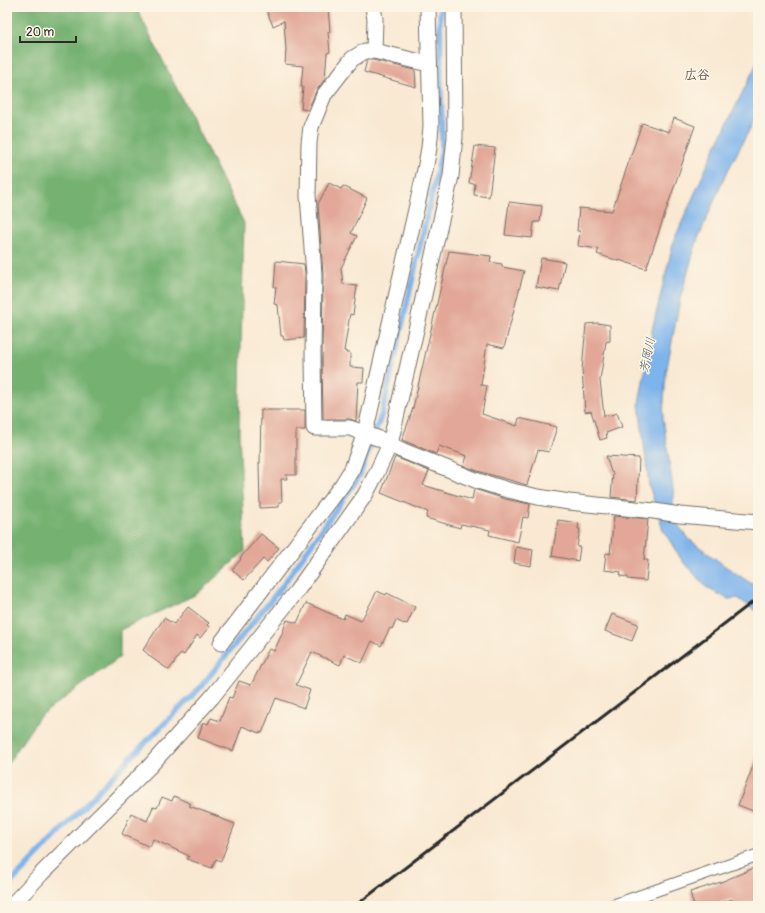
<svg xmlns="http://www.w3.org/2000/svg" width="765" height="913" viewBox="0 0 765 913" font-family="Pangolin,'Klee One',sans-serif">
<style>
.forest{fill:#74b171;stroke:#506e4e}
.water{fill:#7db4ec;stroke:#54708c}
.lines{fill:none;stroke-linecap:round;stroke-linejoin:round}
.stream{stroke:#7db4ec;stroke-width:5.5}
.building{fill:#e2a798}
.pedestrian-casing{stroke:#736e66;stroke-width:13}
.minor-casing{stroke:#736e66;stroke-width:17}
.pedestrian{stroke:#fff;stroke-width:11}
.minor{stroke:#fff;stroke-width:15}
.rail{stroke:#2b2b2b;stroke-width:3}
.labels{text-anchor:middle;stroke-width:3;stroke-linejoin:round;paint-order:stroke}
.water-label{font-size:12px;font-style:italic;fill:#445465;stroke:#fcf5e5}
.quarter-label{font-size:13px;font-weight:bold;fill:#6b5651;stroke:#fcf5e5}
</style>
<rect width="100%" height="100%" fill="#fcf5e5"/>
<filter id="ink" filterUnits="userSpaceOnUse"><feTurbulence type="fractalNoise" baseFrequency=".025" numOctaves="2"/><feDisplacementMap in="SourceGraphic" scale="8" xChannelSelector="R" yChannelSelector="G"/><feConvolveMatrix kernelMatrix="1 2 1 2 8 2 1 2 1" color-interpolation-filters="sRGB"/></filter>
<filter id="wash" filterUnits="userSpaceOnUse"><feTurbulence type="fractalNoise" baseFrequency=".012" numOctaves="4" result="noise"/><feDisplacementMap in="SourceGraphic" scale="16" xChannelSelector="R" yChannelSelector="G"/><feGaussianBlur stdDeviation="0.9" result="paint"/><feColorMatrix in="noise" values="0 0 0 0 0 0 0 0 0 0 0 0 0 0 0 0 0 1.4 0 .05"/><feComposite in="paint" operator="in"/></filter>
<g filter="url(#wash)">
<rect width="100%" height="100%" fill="#f9e9d3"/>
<path class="forest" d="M7,7H136L244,223L239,432L245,551L197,594L120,630V657L39,717L7,765Z"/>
<path class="water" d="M758,60V113L723,180L697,241L680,299L666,373L663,417L674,496L673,505L677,524L690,540L725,566L758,588V613L738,598L728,599L707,588L683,562L663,530L649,485L639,404L653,326L674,240L715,148L753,71Z"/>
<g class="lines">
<path class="stream" d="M7,887L133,755L199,689L283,585L360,475L382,413L442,150L440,7"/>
</g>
<g id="blocks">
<g class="building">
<path d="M265,7H328L330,32H328L330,52L327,53L325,79L316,91L308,110L301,109L303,87H301L303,66L285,64L286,50L284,21L273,26Z"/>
<path d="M367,60H373L415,70L416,87L364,72Z"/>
<path d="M674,118L695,126L646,269L619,260V261L597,254L599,249L578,246L580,231H577L579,208L612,211L642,123L669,132Z"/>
<path d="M475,146L495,148L489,197L474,195L475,184L469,183Z"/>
<path d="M329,183L341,189L343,186L367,198L351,233L357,236L341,268L343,284L357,286L353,315L350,314L344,351H346V353H350V367L364,368L363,382H358L356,421L350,419H323L322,362L323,274L318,204Z"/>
<path d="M509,202L542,206L540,222H534L532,238L505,235Z"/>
<path d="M449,251L491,256L490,262L502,264V267L524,271L504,348L487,344L481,385L487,386L482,414L517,426L519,418L557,427L549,452L538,450L527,485L481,472L464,466L467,456L439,446L436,454L402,440L413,408Z"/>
<path d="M541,258L565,262L559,291L536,287Z"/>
<path d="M276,261L304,264L305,274L304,338L284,340L283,336H281L278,305L274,304L276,287H274Z"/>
<path d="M597,323L610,325V341L606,342L600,380L604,416L608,414V416L617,413L622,427L606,433L607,438L600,440L591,411L585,412L582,370L586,324Z"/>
<path d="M261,410H305V430H296V475H286L287,479H281L282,502H279V507L260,508L259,463H260Z"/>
<path d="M606,456L639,458L637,500L611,497L613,473L611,472Z"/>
<path d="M395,457L429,471L423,485L472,500L474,489L505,499L530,504L528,518L523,517L518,542L489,535L490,530L461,524L460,528L426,518L428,512L381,493Z"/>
<path d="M614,516L648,519L644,560H648L646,581L628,579V577L620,576L621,572L604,570L606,553L610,554Z"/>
<path d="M558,520L579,523L578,529H580L577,547H580L578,561L552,556Z"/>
<path d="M261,534L279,548L267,562L263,559L244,580L232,570L241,559L240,558Z"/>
<path d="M516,547L533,550L531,566L514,563Z"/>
<path d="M377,591L386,595L387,593L415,607L407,624L404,623V624L396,620L392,629L390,628L381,646L372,641L362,663L344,655L340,665L312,652L296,685L310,690L304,708L276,698L262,733L259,732V733L242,726L233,751L198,738L203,722L208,724L211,718L220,721L229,697L232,698L239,681L251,685L269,649L274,651L282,634L287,620L297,623L306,603L343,619L345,614L361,621Z"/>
<path d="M188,607L209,623L207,625L209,627L200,638L197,635L184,655L181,653L169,670L149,656V655L143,650L164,618L174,624Z"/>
<path d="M612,614L638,624L632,641L605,631Z"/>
<path d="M757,756H758V813L738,805Z"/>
<path d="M174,796L191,804L189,806L219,817V818L235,824L221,861L216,859L212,868L187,859L189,856L153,839L150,847L122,834L131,813L147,821L153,807L157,808L162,797L172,801Z"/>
<path d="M754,868L758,879V906H735L732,899L709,906H694L690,892L721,882Z"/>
</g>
</g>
</g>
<g filter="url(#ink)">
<use href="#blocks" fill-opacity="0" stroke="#736e66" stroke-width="1"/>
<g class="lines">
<defs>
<path id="pedestrian" d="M611,906L758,855"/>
<g id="minor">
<path d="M373,7L375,19L374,51"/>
<path d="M429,64L374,51H365L352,59L324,95L311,127L309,143L308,196L314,274L313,355L314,428H350L380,439L401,450L478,481L508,490L538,497L569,502L654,511L680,515L758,522"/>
<path d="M221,643L342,485L352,469L365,433L425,170L429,148L431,126L428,7"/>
<path d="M11,906L41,874L149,767L212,697L296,592L365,495L376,474L390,444L451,176L453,156L455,137L454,7"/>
</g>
</defs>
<use href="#pedestrian" class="pedestrian-casing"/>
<use href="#minor" class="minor-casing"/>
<use href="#pedestrian" class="pedestrian"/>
<use href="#minor" class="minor"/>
<path class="rail" d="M355,906L758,598"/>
</g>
</g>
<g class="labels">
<g class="water-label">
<text transform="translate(647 355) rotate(-78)" y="4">芳岡川</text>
</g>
<g class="quarter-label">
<text x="697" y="79">広谷</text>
</g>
</g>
<rect width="765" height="913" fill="none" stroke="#fcf5e5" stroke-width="24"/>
<path d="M20 36v6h56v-6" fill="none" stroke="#2b2b2b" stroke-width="2"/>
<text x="26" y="36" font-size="12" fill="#2b2b2b" stroke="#fcf5e5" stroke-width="3" paint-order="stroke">20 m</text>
</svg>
